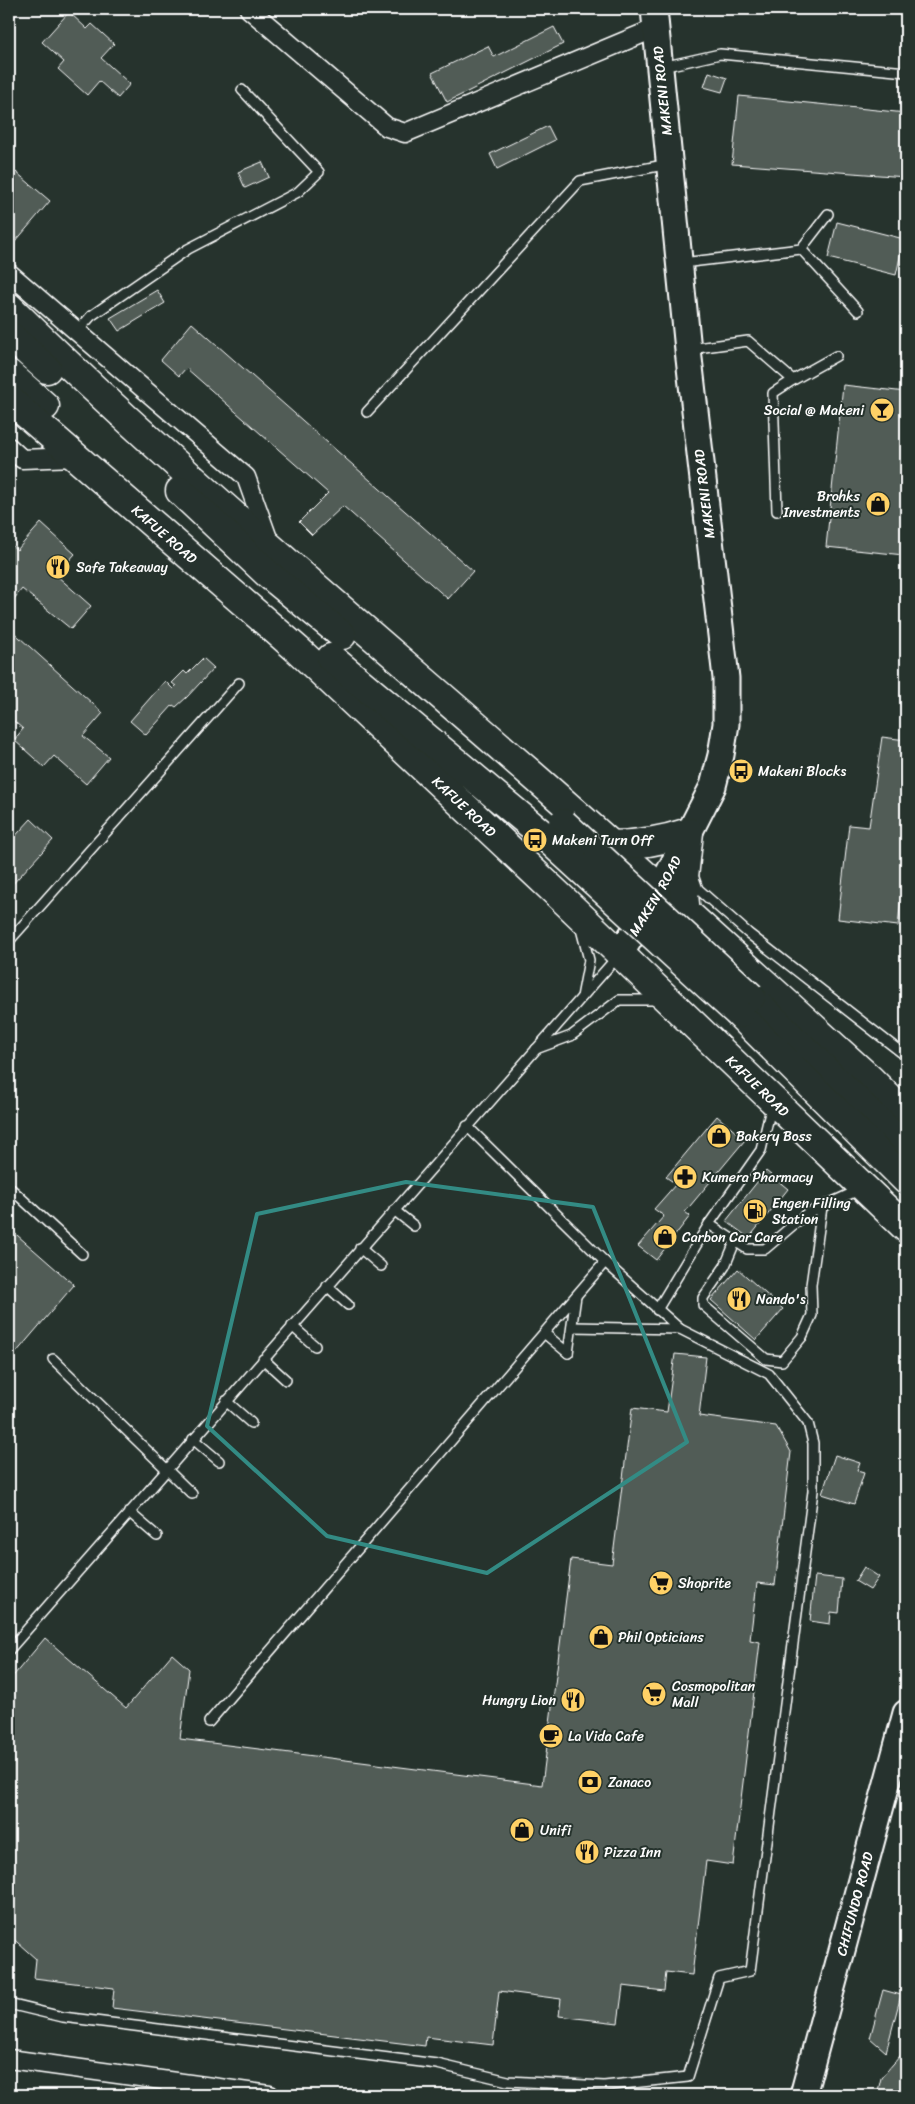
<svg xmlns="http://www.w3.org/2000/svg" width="915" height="2104" viewBox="0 0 915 2104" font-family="Sriracha,sans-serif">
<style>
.building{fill:#515c57;stroke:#fff}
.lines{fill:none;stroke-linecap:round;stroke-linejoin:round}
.lane-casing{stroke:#fff;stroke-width:12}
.street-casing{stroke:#fff;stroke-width:21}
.secondary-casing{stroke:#fff;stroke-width:29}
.primary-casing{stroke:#fff;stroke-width:31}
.lane{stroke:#26332d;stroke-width:9}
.street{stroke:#26332d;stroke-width:18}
.secondary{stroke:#26332d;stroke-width:25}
.primary{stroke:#26332d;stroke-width:28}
.primary-bridge-casing{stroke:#fff;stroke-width:31;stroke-linecap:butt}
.primary-bridge{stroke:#26332d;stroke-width:28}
.marked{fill:none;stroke:#338b84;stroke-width:4;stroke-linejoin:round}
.labels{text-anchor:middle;stroke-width:4;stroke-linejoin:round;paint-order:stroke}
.street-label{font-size:14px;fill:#fff;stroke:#26332d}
.poi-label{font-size:14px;fill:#fff;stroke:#26332d;text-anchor:start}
</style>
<rect width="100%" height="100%" fill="#26332d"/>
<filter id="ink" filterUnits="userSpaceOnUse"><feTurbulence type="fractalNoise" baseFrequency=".02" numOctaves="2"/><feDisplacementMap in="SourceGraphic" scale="10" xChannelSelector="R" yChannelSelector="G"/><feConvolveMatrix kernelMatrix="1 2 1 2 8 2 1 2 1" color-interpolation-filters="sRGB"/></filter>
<g filter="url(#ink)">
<g class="building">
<path d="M69,12L87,29L92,24L114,44L101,58L130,84L118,98L99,81L87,95L58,69L64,62L42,42Z"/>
<path d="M554,27L563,44L447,102L432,73L488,46L494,57Z"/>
<path d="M709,72L727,78L722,92L704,87Z"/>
<path d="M739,96L906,113V177L732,164Z"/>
<path d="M548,126L555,140L497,169L490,154Z"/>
<path d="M262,162L269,177L245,188L238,172Z"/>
<path d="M16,172L50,201L9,249V180Z"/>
<path d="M837,222L904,239L896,275L828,258Z"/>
<path d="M157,290L165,303L119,331L110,318Z"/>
<path d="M192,323L473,571L448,599L343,506L312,535L299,522L328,493L186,368L179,376L161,360Z"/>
<path d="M843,385L906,392V536L904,555L826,547Z"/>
<path d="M41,523L75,554L56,575L91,606L71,629L22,589L9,605V543L17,550Z"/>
<path d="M9,628L103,713L83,736L109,757L86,784L54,756L44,767L14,740L23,729L9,717Z"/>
<path d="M203,658L214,668L187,697L176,707L173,705L146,735L130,721L165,681L173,689L176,686L172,683L184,671L187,674Z"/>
<path d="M882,737L906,740V851L898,926L838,919L849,825L869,827Z"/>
<path d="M31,819L53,840L9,888V843Z"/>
<path d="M717,1116L745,1140L685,1212L690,1216L656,1260L638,1246L664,1216L654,1209L676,1184L666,1177Z"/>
<path d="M766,1171L788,1189L749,1238L726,1221Z"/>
<path d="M9,1228L74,1285L9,1361Z"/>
<path d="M738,1269L783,1309L756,1340L711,1300Z"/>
<path d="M675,1354L706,1357L699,1416L776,1426L791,1452L775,1585L757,1583L750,1640L760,1642L733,1865L706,1861L692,1975L666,1972L664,1991L623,1986L618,2023L559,2016L561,1999L499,1991L493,2045L426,2037L425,2046L112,2008L114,1988L34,1978L36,1959L9,1935V1681L45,1638L126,1708L172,1654L189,1669L180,1739L542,1785L571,1559L612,1564L632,1408L667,1412Z"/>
<path d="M835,1455L860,1463L857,1471L864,1473L854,1504L822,1494Z"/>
<path d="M864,1567L879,1577L870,1590L855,1581Z"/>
<path d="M815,1576L842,1579L839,1613L831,1612L830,1624L810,1621Z"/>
<path d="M883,1990L901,1995L886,2052L870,2038Z"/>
<path d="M906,2049V2095H877L881,2078Z"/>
</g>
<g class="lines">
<defs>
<g id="lane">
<path d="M662,67L720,54L906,72"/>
<path d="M801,249L858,311"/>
<path d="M682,263L801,249L828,214"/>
<path d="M77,332L91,316L188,249L298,192L319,172L242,90"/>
<path d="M690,349L748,341L793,380L836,356"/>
<path d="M367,412L580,181L669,164"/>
<path d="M777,511L773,393L793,380"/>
<path d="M693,875L698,889L748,933L906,1056"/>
<path d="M581,929L589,960L582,997"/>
<path d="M9,941L239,683"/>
<path d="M536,1049L571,1036L619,1000H653L657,1002"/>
<path d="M772,1104L761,1150L709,1224L747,1249H765L806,1214L859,1190"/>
<path d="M467,1126L605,1262L680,1329"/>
<path d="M9,1187L82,1254"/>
<path d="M394,1210L414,1226"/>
<path d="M735,1242L725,1266L703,1298V1305L766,1359L782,1361L802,1337L812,1315L811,1285L822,1207"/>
<path d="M360,1248L381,1266"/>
<path d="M327,1286L348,1305"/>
<path d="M657,1310L709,1224"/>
<path d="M292,1326L315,1346"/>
<path d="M544,1333L568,1353"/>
<path d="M568,1353L576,1296"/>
<path d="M53,1359L192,1494"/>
<path d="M263,1359L286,1380"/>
<path d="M226,1401L251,1423"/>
<path d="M193,1439L219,1461"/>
<path d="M129,1512L157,1536"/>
<path d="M9,1650L618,956"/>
<path d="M209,1722L605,1262"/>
<path d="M9,2004L63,2017L437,2064L508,2081L604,2086L688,2077L719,1978L750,1971L813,1491V1443L808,1423L769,1374L680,1329L572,1327"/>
<path d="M165,2095L168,2082"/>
</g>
<g id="street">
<path d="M249,9L387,127L405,133L656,28"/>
<path d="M9,273L246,477L270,544"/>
<path d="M9,447L22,459L75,457"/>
<path d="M9,2059L270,2095"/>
</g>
<g id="secondary">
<path id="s1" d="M620,954L660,890L713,786L721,755L726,724V678L688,350L654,9"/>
<path id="s2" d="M803,2095L906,1713"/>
</g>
<g id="primary">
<path d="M9,307C175,470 354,619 529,772C644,872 757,977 870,1079L906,1115"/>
<path d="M9,335L47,369"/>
<path d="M9,374L45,406"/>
<path id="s3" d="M9,399L298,650L567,903L906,1228"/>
<path d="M180,491L268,574L342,635"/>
<path d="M331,658L549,840"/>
<path d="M610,845C638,845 662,841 689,832L683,886L686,913"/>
<path d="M751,997L906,1148"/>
<path d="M739,1014L906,1180"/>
</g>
</defs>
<use href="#lane" class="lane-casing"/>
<use href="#street" class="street-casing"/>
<use href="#secondary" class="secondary-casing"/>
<use href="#primary" class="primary-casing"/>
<use href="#lane" class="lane"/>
<use href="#street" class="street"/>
<use href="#secondary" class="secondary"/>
<use href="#primary" class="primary"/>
<defs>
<g id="primary-bridge">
<path d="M563,823L751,997"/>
<path d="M549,840L739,1014"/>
</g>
</defs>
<use href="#primary-bridge" class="primary-bridge-casing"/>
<use href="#primary-bridge" class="primary-bridge"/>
</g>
</g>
<path class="marked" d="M406,1182L593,1207L687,1442L487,1573L327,1536L207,1426L257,1214Z"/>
<defs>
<symbol id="bar-disc" viewBox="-11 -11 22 22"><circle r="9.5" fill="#ffd166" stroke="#26332d"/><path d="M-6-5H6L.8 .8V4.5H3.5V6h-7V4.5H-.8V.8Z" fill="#111"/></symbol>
<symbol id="shop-disc" viewBox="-11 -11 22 22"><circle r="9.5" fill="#ffd166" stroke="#26332d"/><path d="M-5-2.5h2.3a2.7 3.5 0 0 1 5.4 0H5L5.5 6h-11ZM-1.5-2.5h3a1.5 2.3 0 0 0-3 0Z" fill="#111"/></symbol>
<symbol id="restaurant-disc" viewBox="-11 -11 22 22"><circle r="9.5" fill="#ffd166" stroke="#26332d"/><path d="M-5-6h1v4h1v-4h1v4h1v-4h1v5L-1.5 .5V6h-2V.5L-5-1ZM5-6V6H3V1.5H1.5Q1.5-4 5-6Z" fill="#111"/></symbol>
<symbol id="bus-disc" viewBox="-11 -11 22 22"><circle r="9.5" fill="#ffd166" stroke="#26332d"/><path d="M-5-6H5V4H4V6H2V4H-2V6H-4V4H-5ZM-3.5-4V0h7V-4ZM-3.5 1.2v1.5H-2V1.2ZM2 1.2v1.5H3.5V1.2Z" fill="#111"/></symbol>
<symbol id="pharmacy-disc" viewBox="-11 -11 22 22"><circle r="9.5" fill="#ffd166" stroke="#26332d"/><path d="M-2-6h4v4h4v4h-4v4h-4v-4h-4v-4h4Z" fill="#111"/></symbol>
<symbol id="fuel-disc" viewBox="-11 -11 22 22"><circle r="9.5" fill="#ffd166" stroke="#26332d"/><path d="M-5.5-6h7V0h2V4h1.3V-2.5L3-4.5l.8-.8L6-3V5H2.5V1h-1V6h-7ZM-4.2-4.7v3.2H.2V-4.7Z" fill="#111"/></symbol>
<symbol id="supermarket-disc" viewBox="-11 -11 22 22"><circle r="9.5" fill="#ffd166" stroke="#26332d"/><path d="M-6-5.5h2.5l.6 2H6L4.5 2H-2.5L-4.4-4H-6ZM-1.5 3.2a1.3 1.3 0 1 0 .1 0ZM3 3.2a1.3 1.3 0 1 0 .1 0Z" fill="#111"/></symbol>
<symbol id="cafe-disc" viewBox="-11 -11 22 22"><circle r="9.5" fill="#ffd166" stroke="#26332d"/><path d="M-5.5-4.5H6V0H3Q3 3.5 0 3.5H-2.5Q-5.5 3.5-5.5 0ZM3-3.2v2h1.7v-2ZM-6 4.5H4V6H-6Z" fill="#111"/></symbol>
<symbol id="bank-disc" viewBox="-11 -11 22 22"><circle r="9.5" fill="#ffd166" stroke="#26332d"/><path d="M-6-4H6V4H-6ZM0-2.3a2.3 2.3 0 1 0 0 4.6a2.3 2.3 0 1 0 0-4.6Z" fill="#111"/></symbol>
</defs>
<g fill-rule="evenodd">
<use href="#bar-disc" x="868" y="396" width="28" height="28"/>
<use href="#shop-disc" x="864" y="490" width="28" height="28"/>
<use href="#restaurant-disc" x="44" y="553" width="28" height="28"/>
<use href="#bus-disc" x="727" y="757" width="28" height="28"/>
<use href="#bus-disc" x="521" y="826" width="28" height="28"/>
<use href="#shop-disc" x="705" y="1122" width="28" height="28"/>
<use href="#pharmacy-disc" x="671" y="1163" width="28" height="28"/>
<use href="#fuel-disc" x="741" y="1197" width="28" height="28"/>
<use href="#shop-disc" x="651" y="1223" width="28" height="28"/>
<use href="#restaurant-disc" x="725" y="1285" width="28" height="28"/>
<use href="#supermarket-disc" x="647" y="1569" width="28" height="28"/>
<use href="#shop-disc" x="587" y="1623" width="28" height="28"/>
<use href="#supermarket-disc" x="640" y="1680" width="28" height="28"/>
<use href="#restaurant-disc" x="559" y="1686" width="28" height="28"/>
<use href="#cafe-disc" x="537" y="1722" width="28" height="28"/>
<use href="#bank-disc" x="576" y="1768" width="28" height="28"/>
<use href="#shop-disc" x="508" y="1816" width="28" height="28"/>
<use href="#restaurant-disc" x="573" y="1838" width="28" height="28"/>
</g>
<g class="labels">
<g class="street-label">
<text transform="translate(662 91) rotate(-96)" y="5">MAKENI ROAD</text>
<text transform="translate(704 494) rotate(-97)" y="5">MAKENI ROAD</text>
<text dy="5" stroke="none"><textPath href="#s3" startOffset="206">KAFUE ROAD</textPath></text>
<text dy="5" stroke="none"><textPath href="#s3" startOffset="611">KAFUE ROAD</textPath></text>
<text dy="5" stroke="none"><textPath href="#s1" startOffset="68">MAKENI ROAD</textPath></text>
<text dy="5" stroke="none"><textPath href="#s3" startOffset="1016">KAFUE ROAD</textPath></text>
<text dy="5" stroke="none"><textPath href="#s2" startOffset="198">CHIFUNDO ROAD</textPath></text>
</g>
<g class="poi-label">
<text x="864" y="415" text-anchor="end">Social @ Makeni</text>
<text x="860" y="501" text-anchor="end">Brohks<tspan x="860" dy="16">Investments</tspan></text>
<text x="76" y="572">Safe Takeaway</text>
<text x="758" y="776">Makeni Blocks</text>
<text x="552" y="845">Makeni Turn Off</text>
<text x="736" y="1141">Bakery Boss</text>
<text x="702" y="1182">Kumera Pharmacy</text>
<text x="772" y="1208">Engen Filling<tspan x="772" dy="16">Station</tspan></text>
<text x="682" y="1242">Carbon Car Care</text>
<text x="756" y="1304">Nando's</text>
<text x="678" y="1588">Shoprite</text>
<text x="618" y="1642">Phil Opticians</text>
<text x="672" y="1691">Cosmopolitan<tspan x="672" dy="16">Mall</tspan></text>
<text x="556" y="1705" text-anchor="end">Hungry Lion</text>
<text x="568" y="1741">La Vida Cafe</text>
<text x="608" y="1787">Zanaco</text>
<text x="540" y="1835">Unifi</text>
<text x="604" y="1857">Pizza Inn</text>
</g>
</g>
<rect width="915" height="2104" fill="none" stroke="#26332d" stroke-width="30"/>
<rect x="15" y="15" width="885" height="2074" fill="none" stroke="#fff" stroke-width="2" filter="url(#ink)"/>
</svg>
